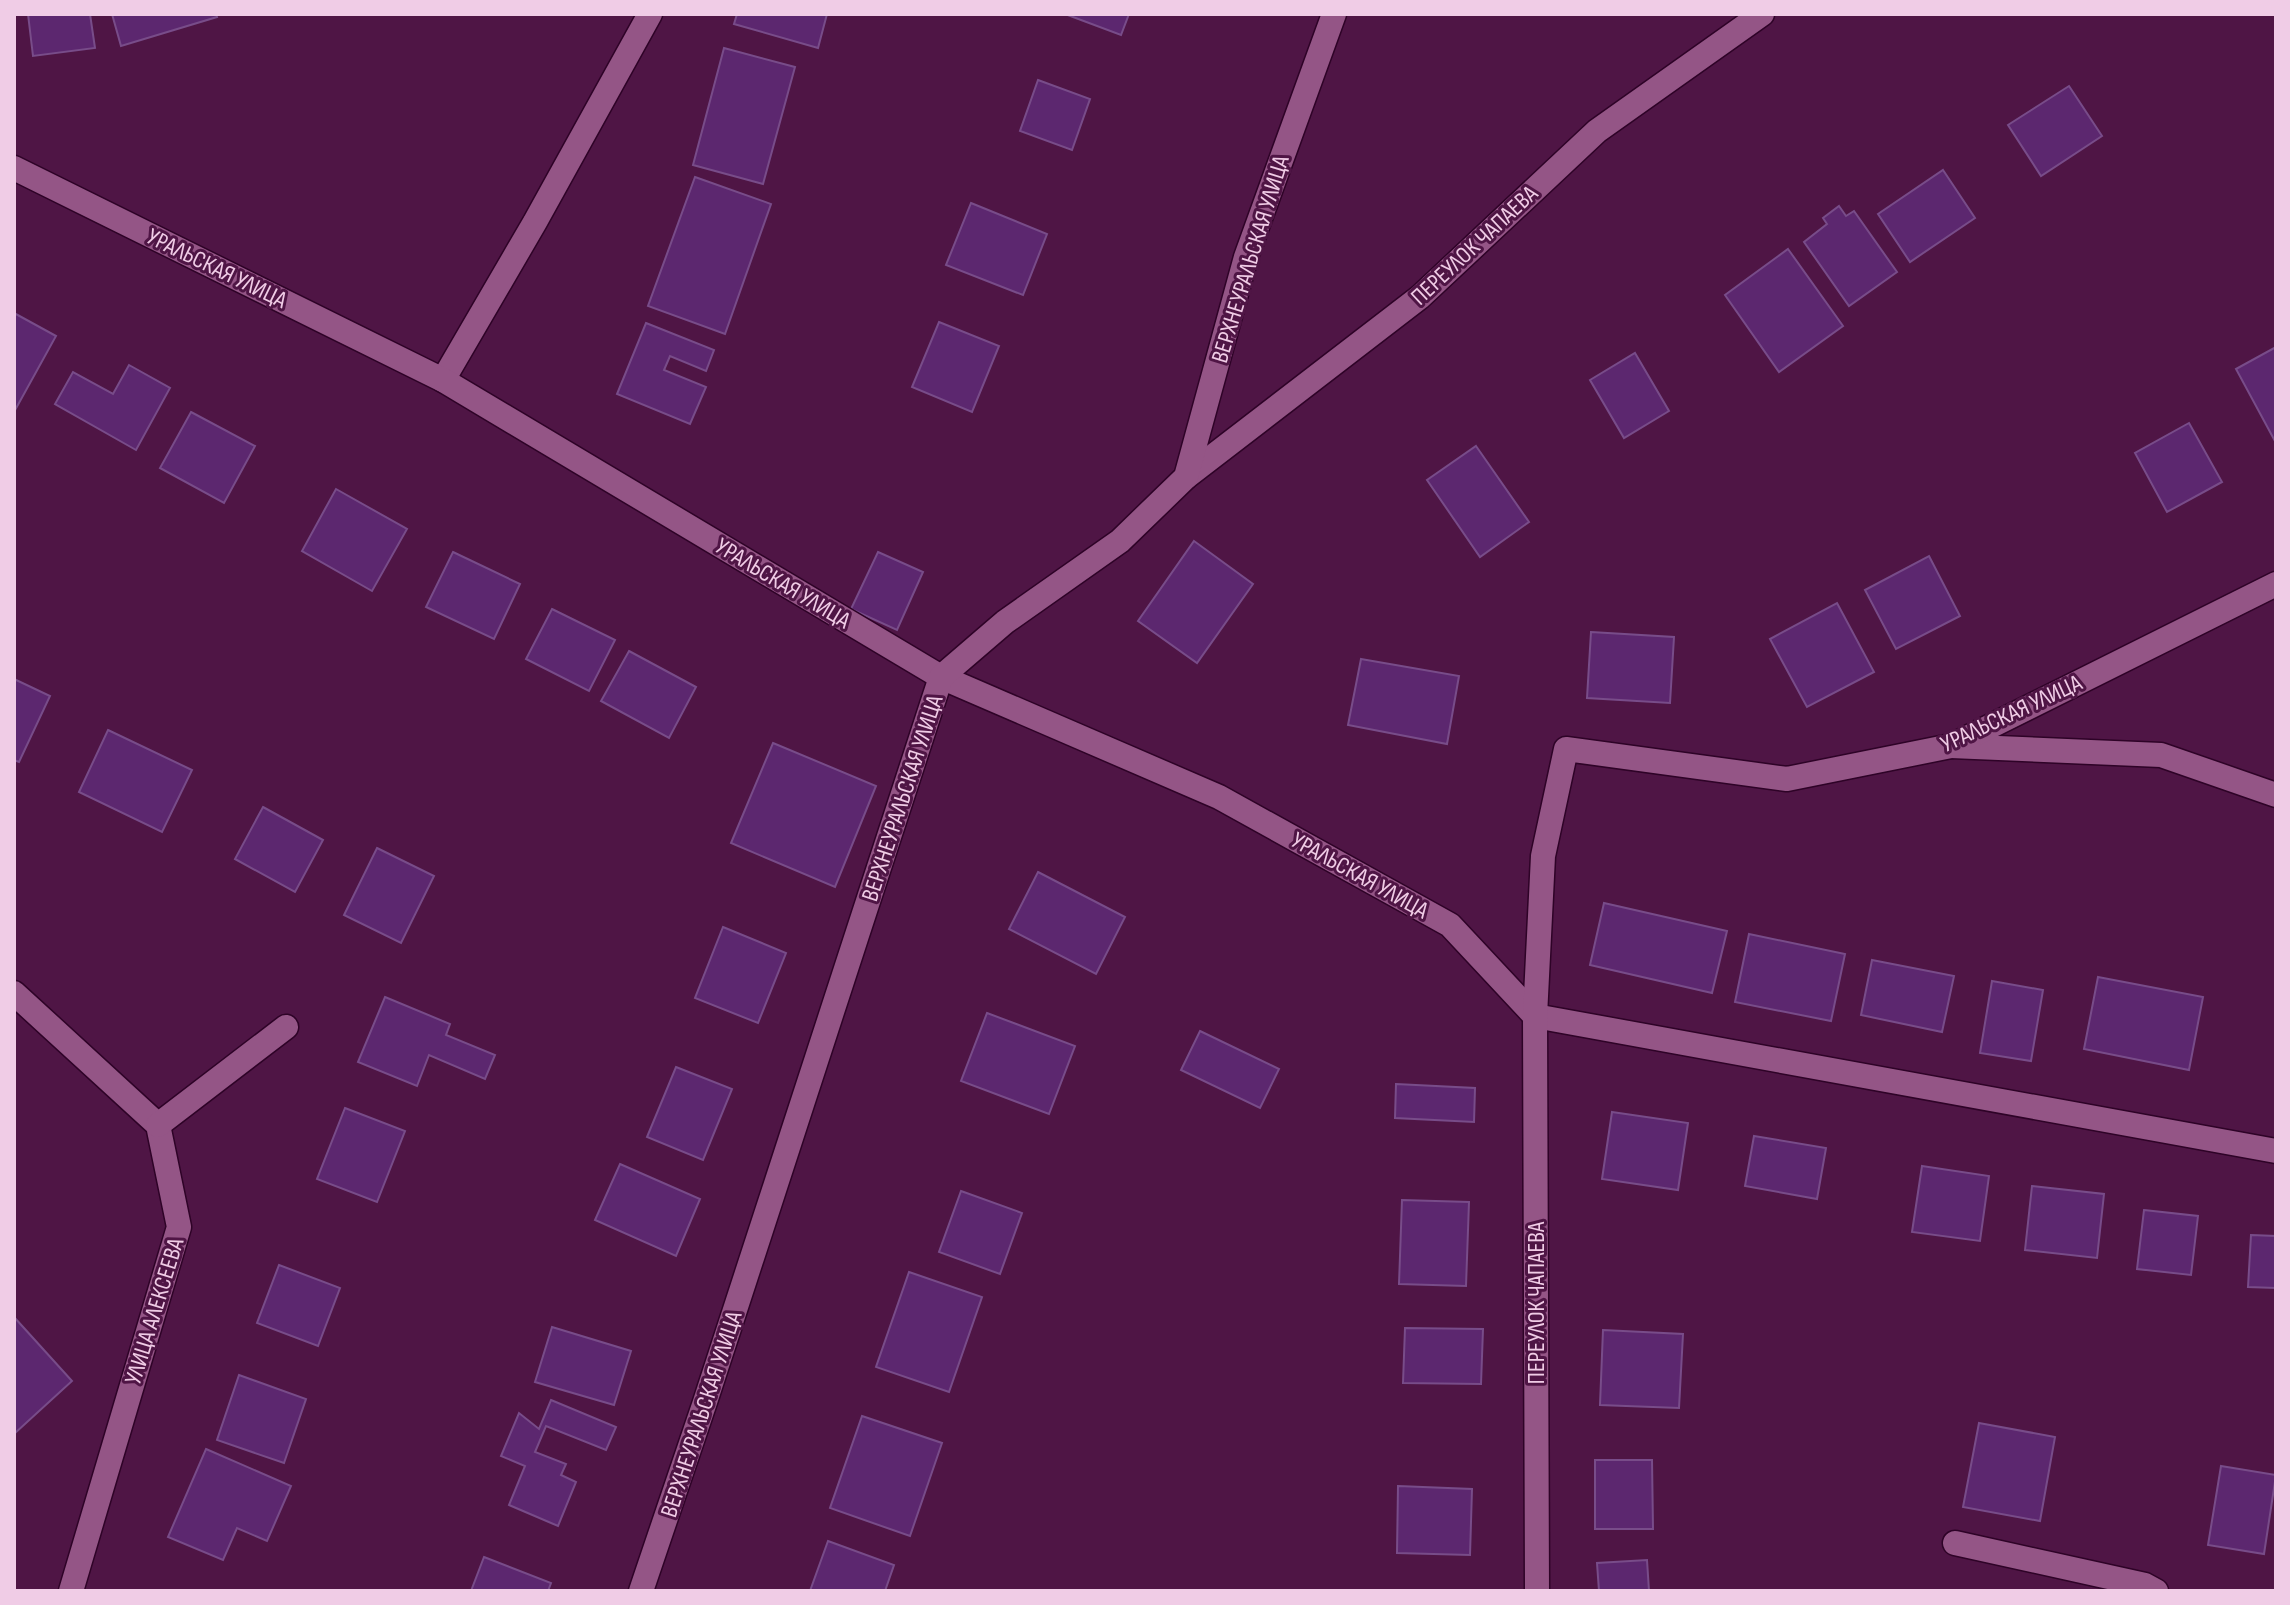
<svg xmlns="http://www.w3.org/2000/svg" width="2290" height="1605" viewBox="0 0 2290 1605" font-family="'Sofia Sans Condensed',sans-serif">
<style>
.building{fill:#5c276f;stroke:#784c89;stroke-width:2}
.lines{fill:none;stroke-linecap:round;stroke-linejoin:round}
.lane-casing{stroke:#2e0327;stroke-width:27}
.street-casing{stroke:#2e0327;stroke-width:27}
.lane{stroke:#945586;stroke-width:24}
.street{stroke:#945586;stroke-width:24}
.labels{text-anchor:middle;stroke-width:6;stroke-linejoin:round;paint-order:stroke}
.street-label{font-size:24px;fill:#f0cce6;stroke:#4f1545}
</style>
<rect width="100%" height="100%" fill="#4f1545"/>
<g class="building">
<path d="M28,14H90L95,48L33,56Z"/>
<path d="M112,14H216L217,17L121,46Z"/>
<path d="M737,14H827L818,48L734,24Z"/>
<path d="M1065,14H1129L1121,35Z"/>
<path d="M724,48L795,67L763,184L693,165Z"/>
<path d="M1038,80L1090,99L1072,150L1020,131Z"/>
<path d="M2069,86L2102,136L2041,176L2008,125Z"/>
<path d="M1943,170L1975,218L1910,262L1878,214Z"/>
<path d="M695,177L771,204L725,334L648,306Z"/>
<path d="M971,203L1047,234L1023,295L946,265Z"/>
<path d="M1839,206L1846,216L1854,211L1897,272L1849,306L1804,242L1827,224L1823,218Z"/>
<path d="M1788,249L1843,326L1779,372L1725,295Z"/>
<path d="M14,313L56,336L14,412Z"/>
<path d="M939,322L999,346L972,412L912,387Z"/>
<path d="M646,323L714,350L706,371L670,356L664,370L706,387L690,424L617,394Z"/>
<path d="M2276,347V443L2236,369Z"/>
<path d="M1635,353L1669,411L1624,438L1590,380Z"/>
<path d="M129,365L170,388L136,450L55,404L73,372L113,394Z"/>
<path d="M191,412L255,446L224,503L160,468Z"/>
<path d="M2189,423L2222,482L2167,512L2135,453Z"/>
<path d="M1476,446L1529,522L1480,557L1427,480Z"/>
<path d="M336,489L407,529L372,591L302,551Z"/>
<path d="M1194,541L1253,584L1197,663L1138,621Z"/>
<path d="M453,552L520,584L494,639L426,607Z"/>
<path d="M878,552L923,572L897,630L851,609Z"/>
<path d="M1929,556L1960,616L1896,649L1865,590Z"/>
<path d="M1837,603L1874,672L1807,707L1770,639Z"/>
<path d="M552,609L615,640L589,691L526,659Z"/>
<path d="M1591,632L1674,637L1670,703L1587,698Z"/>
<path d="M629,651L696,687L669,738L601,701Z"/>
<path d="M1361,659L1459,676L1447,744L1348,725Z"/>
<path d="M14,679L50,696L19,762L14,760Z"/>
<path d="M108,730L192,770L162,832L79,792Z"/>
<path d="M773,743L876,786L835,887L731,843Z"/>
<path d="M263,807L323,840L295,892L235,859Z"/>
<path d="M377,848L434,876L401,943L344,915Z"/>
<path d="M1038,872L1125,917L1096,974L1009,929Z"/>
<path d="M1604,903L1727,931L1712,993L1590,965Z"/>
<path d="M723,927L786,953L758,1023L695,998Z"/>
<path d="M1749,934L1845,954L1831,1021L1735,1002Z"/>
<path d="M1872,960L1954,976L1942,1032L1861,1015Z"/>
<path d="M2098,977L2203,997L2189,1070L2084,1049Z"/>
<path d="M1992,981L2043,990L2031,1061L1980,1053Z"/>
<path d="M385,997L450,1024L446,1035L495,1055L485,1079L429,1055L417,1086L358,1062Z"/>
<path d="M987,1013L1075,1046L1049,1114L961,1081Z"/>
<path d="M1200,1031L1279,1069L1260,1108L1181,1070Z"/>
<path d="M676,1067L732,1089L703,1160L647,1137Z"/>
<path d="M1396,1084L1475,1088L1474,1122L1395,1118Z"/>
<path d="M345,1108L405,1131L377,1202L317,1179Z"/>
<path d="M1612,1112L1688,1123L1678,1190L1602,1179Z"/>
<path d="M1754,1136L1826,1148L1817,1199L1745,1186Z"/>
<path d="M620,1164L700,1199L676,1256L595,1220Z"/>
<path d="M1922,1166L1989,1176L1980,1241L1912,1232Z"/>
<path d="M2032,1186L2104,1194L2097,1258L2025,1250Z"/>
<path d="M961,1191L1022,1213L1000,1274L939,1252Z"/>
<path d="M1402,1200L1469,1202L1466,1286L1399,1284Z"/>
<path d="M2144,1210L2198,1216L2191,1275L2137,1269Z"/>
<path d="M2251,1235L2276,1236V1288L2248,1287Z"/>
<path d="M279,1265L340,1288L318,1346L257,1323Z"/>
<path d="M909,1272L982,1297L949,1392L876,1367Z"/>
<path d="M14,1317L72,1381L14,1434Z"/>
<path d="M552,1327L631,1351L614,1405L535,1382Z"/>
<path d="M1405,1328L1483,1329L1481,1384L1403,1383Z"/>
<path d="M1603,1330L1683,1334L1679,1408L1600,1405Z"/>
<path d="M239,1375L306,1399L284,1463L217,1440Z"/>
<path d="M551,1400L616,1427L606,1450L546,1426L535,1452L566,1464L561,1475L576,1482L558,1526L509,1505L525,1466L501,1456L519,1413L539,1429Z"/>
<path d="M862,1416L942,1443L910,1536L830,1508Z"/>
<path d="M1979,1423L2055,1437L2040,1521L1963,1507Z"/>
<path d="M206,1449L291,1486L267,1541L237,1528L223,1560L168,1537Z"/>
<path d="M1595,1460H1652L1653,1529H1595Z"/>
<path d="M2221,1466L2276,1475L2264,1554L2208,1545Z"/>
<path d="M1398,1486L1472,1489L1470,1555L1397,1553Z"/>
<path d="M828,1541L894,1565L885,1591H810Z"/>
<path d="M484,1557L551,1583L548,1591H471Z"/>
<path d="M1647,1560L1649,1591H1599L1597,1563Z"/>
</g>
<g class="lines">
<defs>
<g id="lane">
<path d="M443,380L535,222L650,14"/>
<path d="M1951,746L2161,755L2276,795"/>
<path d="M14,993L158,1125L179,1227L71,1591"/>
<path d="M158,1125L286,1027"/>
</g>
<g id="street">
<path d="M14,168L443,380L941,677L1219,797L1450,925L1535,1016L2276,1151"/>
<path d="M1186,477L1420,297L1597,131L1762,14"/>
<path d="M1955,1543L2145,1585L2156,1591"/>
<path d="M641,1591L705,1402L941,677L1005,622L1120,541L1186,477L1246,257L1334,14"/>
<path d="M1537,1591L1535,1016L1543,856L1566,749L1787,779L1951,746L2276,584"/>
</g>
</defs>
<use href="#lane" class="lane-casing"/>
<use href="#street" class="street-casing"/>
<use href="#lane" class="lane"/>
<use href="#street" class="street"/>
</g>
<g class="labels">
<g class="street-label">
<text transform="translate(1474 245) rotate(-43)" y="8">ПЕРЕУЛОК ЧАПАЕВА</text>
<text transform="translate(1250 259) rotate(-73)" y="8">ВЕРХНЕУРАЛЬСКАЯ УЛИЦА</text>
<text transform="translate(217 268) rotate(26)" y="8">УРАЛЬСКАЯ УЛИЦА</text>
<text transform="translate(783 583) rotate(31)" y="8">УРАЛЬСКАЯ УЛИЦА</text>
<text transform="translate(2011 713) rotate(-25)" y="8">УРАЛЬСКАЯ УЛИЦА</text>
<text transform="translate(902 798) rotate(-72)" y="8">ВЕРХНЕУРАЛЬСКАЯ УЛИЦА</text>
<text transform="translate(1360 875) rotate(29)" y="8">УРАЛЬСКАЯ УЛИЦА</text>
<text transform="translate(1536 1303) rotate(-90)" y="8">ПЕРЕУЛОК ЧАПАЕВА</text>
<text transform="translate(154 1311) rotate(-73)" y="8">УЛИЦА АЛЕКСЕЕВА</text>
<text transform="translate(701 1414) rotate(-72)" y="8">ВЕРХНЕУРАЛЬСКАЯ УЛИЦА</text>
</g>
</g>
<rect width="2290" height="1605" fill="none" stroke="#f0cce6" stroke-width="32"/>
</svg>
